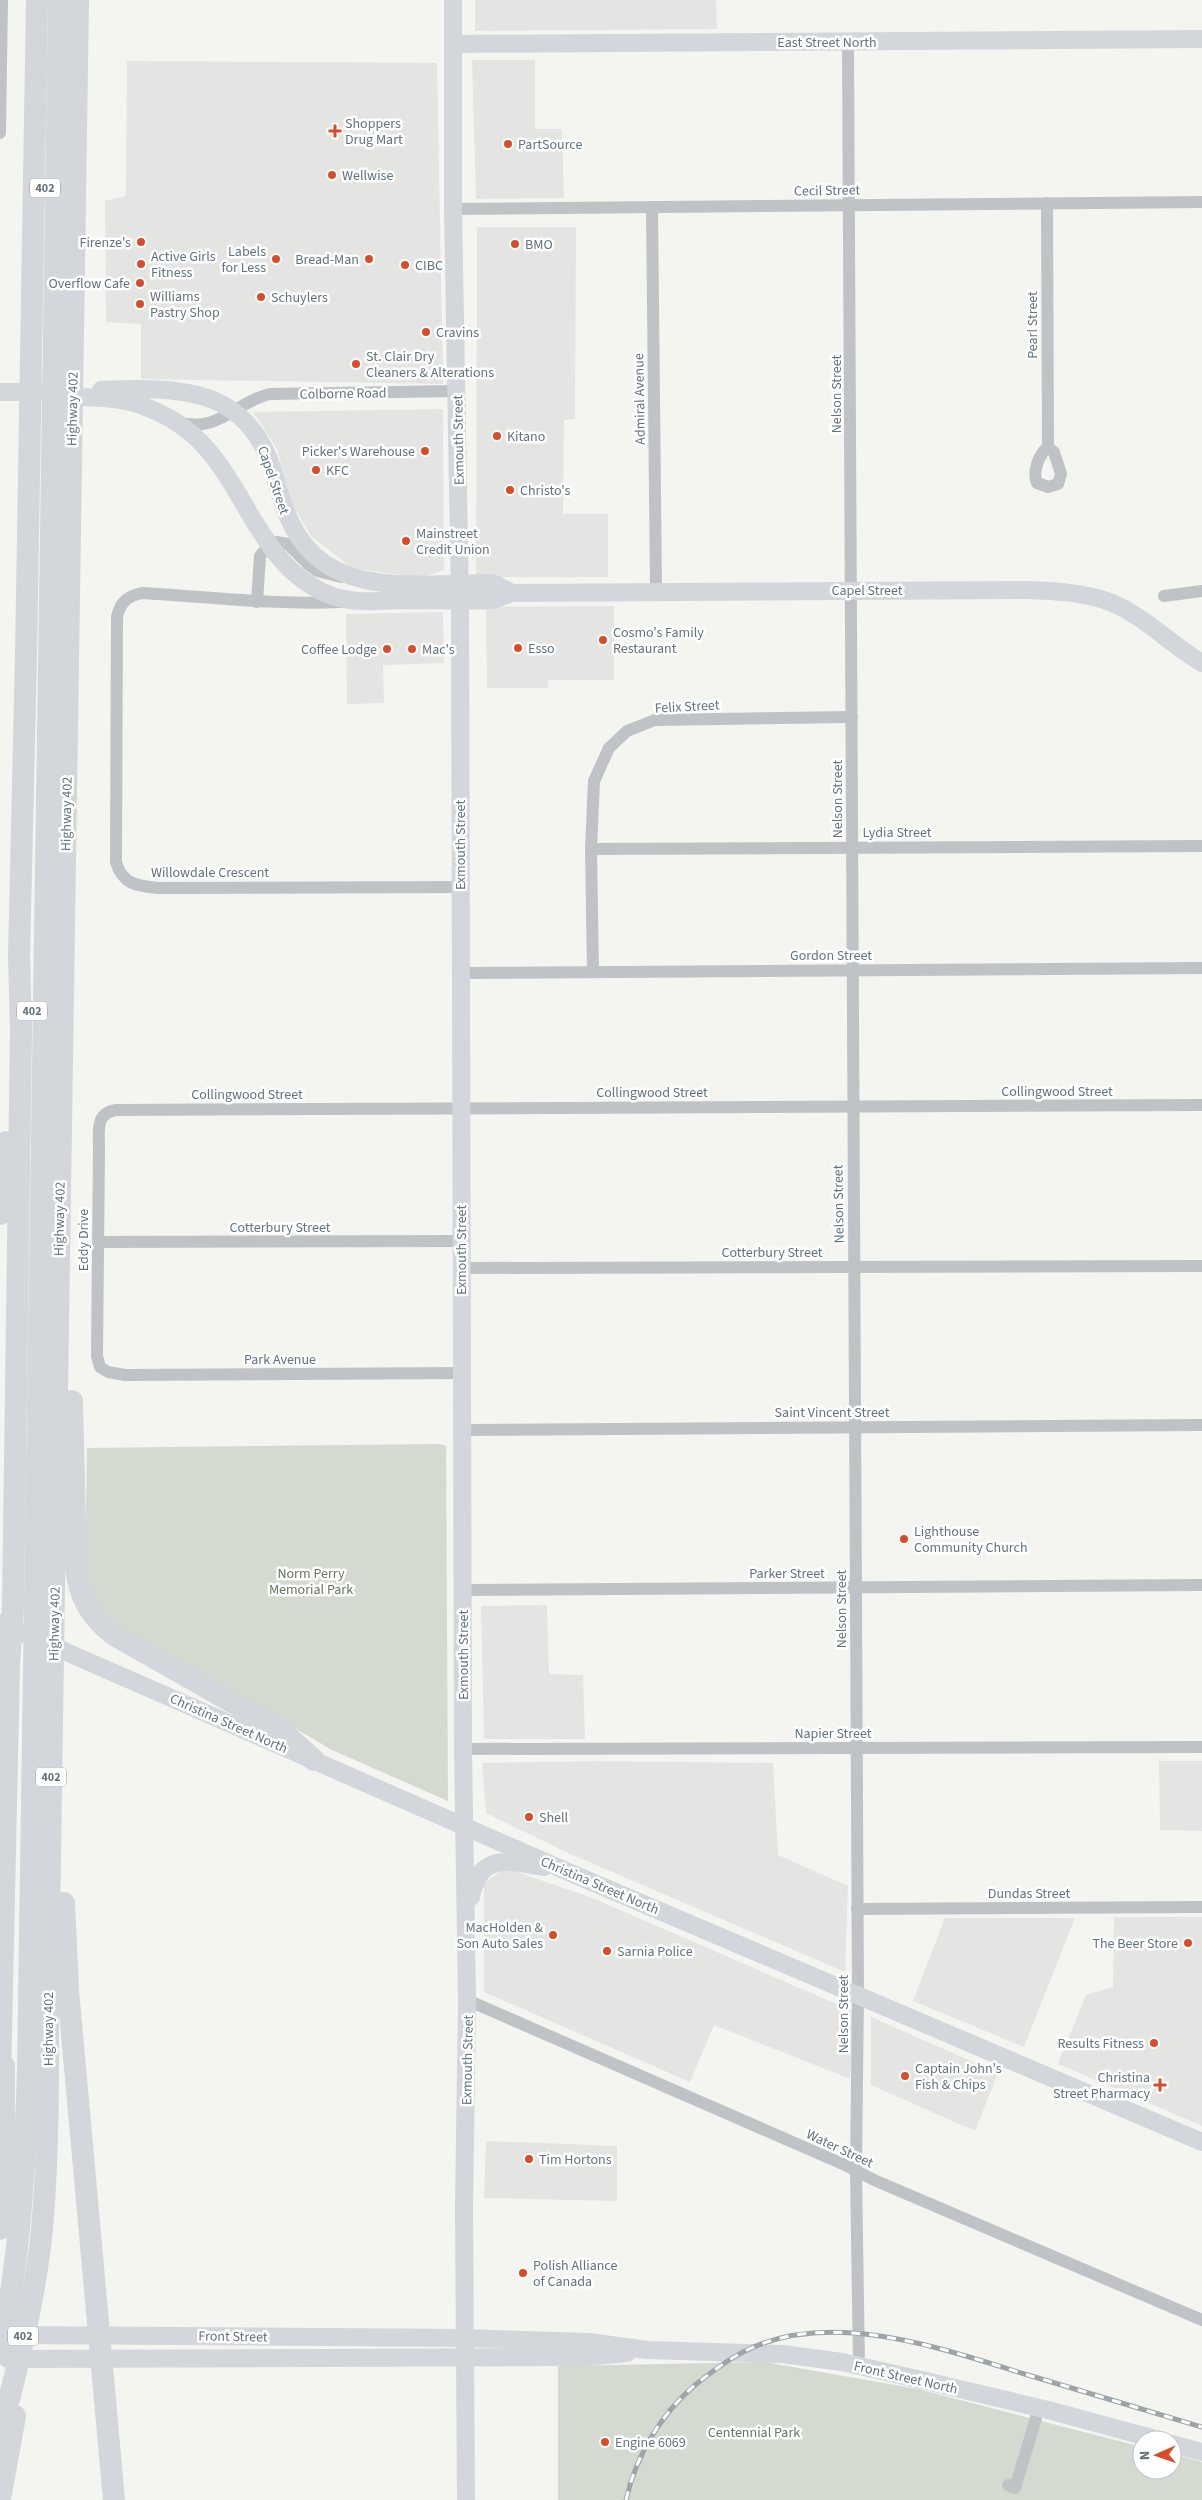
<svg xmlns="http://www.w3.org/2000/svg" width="1202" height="2500" viewBox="0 0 1202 2500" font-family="'Source Sans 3',sans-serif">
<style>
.built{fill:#e4e5e3}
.green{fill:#d5dad1}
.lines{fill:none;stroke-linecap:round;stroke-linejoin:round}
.street{stroke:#bfc3c6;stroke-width:12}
.secondary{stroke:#d3d7db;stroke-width:18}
.highway{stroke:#d3d7db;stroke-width:22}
.rail-casing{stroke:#9ea5a9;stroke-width:5}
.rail{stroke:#fff;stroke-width:3;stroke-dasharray:9;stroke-linecap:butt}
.poi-dot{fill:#da4b29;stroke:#fff;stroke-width:2}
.labels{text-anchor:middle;stroke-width:5;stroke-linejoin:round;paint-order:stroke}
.shield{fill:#fff;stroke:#929ea5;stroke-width:1}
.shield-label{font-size:12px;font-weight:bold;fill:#64747f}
.street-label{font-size:14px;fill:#64747f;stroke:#fff}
.poi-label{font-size:14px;fill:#64747f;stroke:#fff;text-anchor:start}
.park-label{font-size:14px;fill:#677762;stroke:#fff}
</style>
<rect width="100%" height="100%" fill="#f4f4f0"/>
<g class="built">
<path d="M475,0H716L717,29L475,31Z"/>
<path d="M472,60H535V129H562L564,198L476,199Z"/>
<path d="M127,61L437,63L443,384L141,379V324L106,322L105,201L126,196Z"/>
<path d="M477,227H576L575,419L564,420L563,514H608V577H476Z"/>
<path d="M443,409L444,570L419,578L352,568L311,536L292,504L277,449L253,412Z"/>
<path d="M614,606V680H548V688H487L486,607Z"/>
<path d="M443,612L444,663L383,665L384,703L347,704L346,614Z"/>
<path d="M547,1605L549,1674L583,1675L585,1739H484L481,1606Z"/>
<path d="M598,1761L773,1763L778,1855L848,1886L845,1972L568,1853L486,1813L482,1763Z"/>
<path d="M1159,1761H1202V1831L1160,1830Z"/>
<path d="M505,1868L590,1897L855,2012L850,2079L714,2025L690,2082L484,1992V1883Z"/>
<path d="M1114,1917H1202V2126L1058,2064L1086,1995L1113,1987Z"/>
<path d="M945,1918H1075L1024,2047L913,2001Z"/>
<path d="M871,2017L998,2073L975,2131L871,2085Z"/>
<path d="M486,2141L617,2146V2201L484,2198Z"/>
</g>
<g class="green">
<path d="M440,1444L446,1446L448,1801L332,1750L174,1657L121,1629L94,1599L85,1569L87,1448Z"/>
<path d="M764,2362L918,2389L1142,2447V2470H1172V2454L1202,2462V2500H558V2366Z"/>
</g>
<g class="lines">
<g class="street">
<path d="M848,41L858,1994L856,2170L859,2366"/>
<path d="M0,133L2,0"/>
<path d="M1047,203L1048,447C1039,454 1032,472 1037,483L1048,487L1058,484L1061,474L1054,452L1048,447"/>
<path d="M652,207L656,590"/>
<path d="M453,209L1202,202"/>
<path d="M178,422C218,434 235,402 270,394L457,391"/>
<path d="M1164,596L1202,591"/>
<path d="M257,602L260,556L269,545L276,542L288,544L309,565L317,571L341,577"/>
<path d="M341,602C275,605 209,597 142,593C128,596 120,602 117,617L116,862C122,884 137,886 158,888L460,887"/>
<path d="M591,849L1202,846"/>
<path d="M593,972L591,849L594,781L609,748L627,731L655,720L852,717"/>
<path d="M460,973L1202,968"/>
<path d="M98,1242L462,1241"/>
<path d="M462,1268L1202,1266"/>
<path d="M462,1373L125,1375L108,1372L100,1367L97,1356L99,1148C99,1132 95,1113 116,1110L1202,1105"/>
<path d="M462,1430L1202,1425"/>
<path d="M462,1590L1202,1585"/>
<path d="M463,1749L1202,1747"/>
<path d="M857,1909L1202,1907"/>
<path d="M467,2000L845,2165L874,2180L1202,2320"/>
<path d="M1008,2485L1015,2488L1039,2408"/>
</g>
<g class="secondary">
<path d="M453,0V209L460,601L463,1749L467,2000L464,2208L466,2500"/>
<path d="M453,44L1202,39"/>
<path d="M101,390C179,387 249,385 275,477C284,510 294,542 324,563C364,590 416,584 461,584C471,584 486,581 495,584C500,586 506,590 512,593"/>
<path d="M0,392H42"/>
<path d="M61,396C87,398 118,396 143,406C160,412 178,422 192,434C246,481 257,564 327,594C351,604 376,601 402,600C432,600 462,601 492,600L512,593L1027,590C1053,591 1079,592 1104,600C1141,612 1169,644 1202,663"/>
<path d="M0,1623L566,1871L1202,2142"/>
<path d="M471,1897C480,1852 508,1861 544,1867"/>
<path d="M13,2335L465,2338L589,2342L647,2350L782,2354L842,2362L926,2381L1048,2410L1159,2440"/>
<path d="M8,2359L583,2357L627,2353"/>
<path d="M1172,2444L1202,2452"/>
</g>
<g class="highway">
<path d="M0,1214L6,1142"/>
<path d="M72,1401L76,1567C79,1597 90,1616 114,1635L278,1728L314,1760"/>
<path d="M64,1903L68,1990L114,2500"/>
<path d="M0,2080L9,1665L13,1606L21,1029L19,956L26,656L37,0"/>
<path d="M0,2229L4,2172V2066"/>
<path d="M0,2353C20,2260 25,2166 28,2071L59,0"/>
<path d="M0,2433C18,2367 35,2298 42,2229C49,2149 48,2068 48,1987L78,0"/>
<path d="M0,2499L15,2416"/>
</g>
<defs>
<path id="rail" d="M626,2500C636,2456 660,2415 695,2385C710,2373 727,2360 745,2351C831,2308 943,2349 1028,2375C1086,2392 1144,2410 1202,2427"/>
</defs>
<use href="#rail" class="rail-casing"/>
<use href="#rail" class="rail"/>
</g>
<g class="poi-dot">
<path d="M332.5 123.5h5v5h5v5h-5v5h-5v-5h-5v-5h5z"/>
<circle cx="508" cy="144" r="5"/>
<circle cx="332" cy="175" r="5"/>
<circle cx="141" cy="242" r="5"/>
<circle cx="515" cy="244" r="5"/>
<circle cx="276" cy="259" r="5"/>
<circle cx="369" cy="259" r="5"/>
<circle cx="141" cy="264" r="5"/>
<circle cx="405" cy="265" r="5"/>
<circle cx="140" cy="283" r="5"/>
<circle cx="261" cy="297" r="5"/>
<circle cx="140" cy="304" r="5"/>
<circle cx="426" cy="332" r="5"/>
<circle cx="356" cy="364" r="5"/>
<circle cx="497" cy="436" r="5"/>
<circle cx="425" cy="451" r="5"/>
<circle cx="316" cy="470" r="5"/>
<circle cx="510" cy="490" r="5"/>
<circle cx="406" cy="541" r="5"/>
<circle cx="603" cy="640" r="5"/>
<circle cx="518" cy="648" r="5"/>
<circle cx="387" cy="649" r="5"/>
<circle cx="412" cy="649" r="5"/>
<circle cx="904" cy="1539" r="5"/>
<circle cx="529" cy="1817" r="5"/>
<circle cx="553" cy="1935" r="5"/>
<circle cx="1188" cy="1943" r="5"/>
<circle cx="607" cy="1951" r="5"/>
<circle cx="1154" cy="2043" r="5"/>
<circle cx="905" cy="2076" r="5"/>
<path d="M1157.5 2077.5h5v5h5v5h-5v5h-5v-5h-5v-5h5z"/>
<circle cx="529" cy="2159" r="5"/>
<circle cx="523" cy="2273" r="5"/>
<circle cx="605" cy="2442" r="5"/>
</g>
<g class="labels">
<g class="shield">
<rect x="30" y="178.5" width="30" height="19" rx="4"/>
<rect x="17" y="1001.5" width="30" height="19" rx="4"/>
<rect x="36" y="1767.5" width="30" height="19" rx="4"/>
<rect x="8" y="2326.5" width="30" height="19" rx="4"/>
</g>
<g class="shield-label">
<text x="45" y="192">402</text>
<text x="32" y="1015">402</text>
<text x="51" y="1781">402</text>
<text x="23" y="2340">402</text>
</g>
<g class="street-label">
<text x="827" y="47">East Street North</text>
<text transform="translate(827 190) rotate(-1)" y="5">Cecil Street</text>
<text transform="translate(1032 325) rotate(-90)" y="5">Pearl Street</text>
<text transform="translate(343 393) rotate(-1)" y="5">Colborne Road</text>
<text transform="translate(836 394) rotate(-90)" y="5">Nelson Street</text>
<text transform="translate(639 399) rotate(-91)" y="5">Admiral Avenue</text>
<text transform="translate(72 409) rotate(-89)" y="5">Highway 402</text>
<text transform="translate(458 440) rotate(-91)" y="5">Exmouth Street</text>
<text transform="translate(274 480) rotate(71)" y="5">Capel Street</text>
<text x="867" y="595">Capel Street</text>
<text transform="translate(687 706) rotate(-3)" y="5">Felix Street</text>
<text transform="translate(837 799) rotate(-90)" y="5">Nelson Street</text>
<text transform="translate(66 814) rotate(-89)" y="5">Highway 402</text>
<text x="897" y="837">Lydia Street</text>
<text transform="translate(460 845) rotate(-90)" y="5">Exmouth Street</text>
<text x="210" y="877">Willowdale Crescent</text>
<text x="831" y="960">Gordon Street</text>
<text x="1057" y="1096">Collingwood Street</text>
<text x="652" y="1097">Collingwood Street</text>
<text x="247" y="1099">Collingwood Street</text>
<text transform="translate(838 1204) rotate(-91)" y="5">Nelson Street</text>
<text transform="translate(59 1219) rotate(-89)" y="5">Highway 402</text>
<text x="280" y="1232">Cotterbury Street</text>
<text transform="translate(83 1240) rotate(-90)" y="5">Eddy Drive</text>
<text transform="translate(461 1250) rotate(-90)" y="5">Exmouth Street</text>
<text x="772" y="1257">Cotterbury Street</text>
<text x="280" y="1364">Park Avenue</text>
<text x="832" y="1417">Saint Vincent Street</text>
<text x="787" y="1578">Parker Street</text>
<text transform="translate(841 1609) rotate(-90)" y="5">Nelson Street</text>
<text transform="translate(54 1624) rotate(-89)" y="5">Highway 402</text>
<text transform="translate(463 1655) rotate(-90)" y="5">Exmouth Street</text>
<text transform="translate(229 1723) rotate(24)" y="5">Christina Street North</text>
<text x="833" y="1738">Napier Street</text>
<text transform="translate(600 1885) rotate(23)" y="5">Christina Street North</text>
<text x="1029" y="1898">Dundas Street</text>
<text transform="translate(843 2014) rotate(-90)" y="5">Nelson Street</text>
<text transform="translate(48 2029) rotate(-90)" y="5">Highway 402</text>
<text transform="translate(467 2060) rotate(-89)" y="5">Exmouth Street</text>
<text transform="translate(840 2148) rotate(25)" y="5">Water Street</text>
<text transform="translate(233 2336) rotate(1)" y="5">Front Street</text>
<text transform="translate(906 2377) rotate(13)" y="5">Front Street North</text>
</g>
<g class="poi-label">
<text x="345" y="128">Shoppers<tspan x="345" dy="16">Drug Mart</tspan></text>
<text x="518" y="149">PartSource</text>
<text x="342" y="180">Wellwise</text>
<text x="131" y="247" text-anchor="end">Firenze's</text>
<text x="525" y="249">BMO</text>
<text x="266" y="256" text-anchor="end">Labels<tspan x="266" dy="16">for Less</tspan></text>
<text x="151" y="261">Active Girls<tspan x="151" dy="16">Fitness</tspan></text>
<text x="359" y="264" text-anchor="end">Bread-Man</text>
<text x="415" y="270">CIBC</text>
<text x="130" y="288" text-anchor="end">Overflow Cafe</text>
<text x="150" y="301">Williams<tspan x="150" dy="16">Pastry Shop</tspan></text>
<text x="271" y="302">Schuylers</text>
<text x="436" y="337">Cravins</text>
<text x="366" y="361">St. Clair Dry<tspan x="366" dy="16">Cleaners &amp; Alterations</tspan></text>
<text x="507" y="441">Kitano</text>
<text x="415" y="456" text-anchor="end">Picker's Warehouse</text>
<text x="326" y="475">KFC</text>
<text x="520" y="495">Christo's</text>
<text x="416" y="538">Mainstreet<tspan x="416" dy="16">Credit Union</tspan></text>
<text x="613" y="637">Cosmo's Family<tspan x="613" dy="16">Restaurant</tspan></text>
<text x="528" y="653">Esso</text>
<text x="377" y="654" text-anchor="end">Coffee Lodge</text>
<text x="422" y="654">Mac's</text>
<text x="914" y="1536">Lighthouse<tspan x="914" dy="16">Community Church</tspan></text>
<text x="539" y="1822">Shell</text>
<text x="543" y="1932" text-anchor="end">MacHolden &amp;<tspan x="543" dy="16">Son Auto Sales</tspan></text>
<text x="1178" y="1948" text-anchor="end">The Beer Store</text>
<text x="617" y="1956">Sarnia Police</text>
<text x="1144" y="2048" text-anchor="end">Results Fitness</text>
<text x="915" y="2073">Captain John's<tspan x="915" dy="16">Fish &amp; Chips</tspan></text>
<text x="1150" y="2082" text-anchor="end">Christina<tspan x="1150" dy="16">Street Pharmacy</tspan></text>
<text x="539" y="2164">Tim Hortons</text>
<text x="533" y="2270">Polish Alliance<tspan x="533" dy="16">of Canada</tspan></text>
<text x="615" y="2447">Engine 6069</text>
</g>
<g class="park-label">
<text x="311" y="1578">Norm Perry<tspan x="311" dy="16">Memorial Park</tspan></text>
<text x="754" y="2437">Centennial Park</text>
</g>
</g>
<g transform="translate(1157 2455) rotate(268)"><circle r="24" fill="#ffffff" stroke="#c1c7cc"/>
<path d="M0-4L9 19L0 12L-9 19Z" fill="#da4b29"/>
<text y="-8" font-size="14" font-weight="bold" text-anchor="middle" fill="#64747f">N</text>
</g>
</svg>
